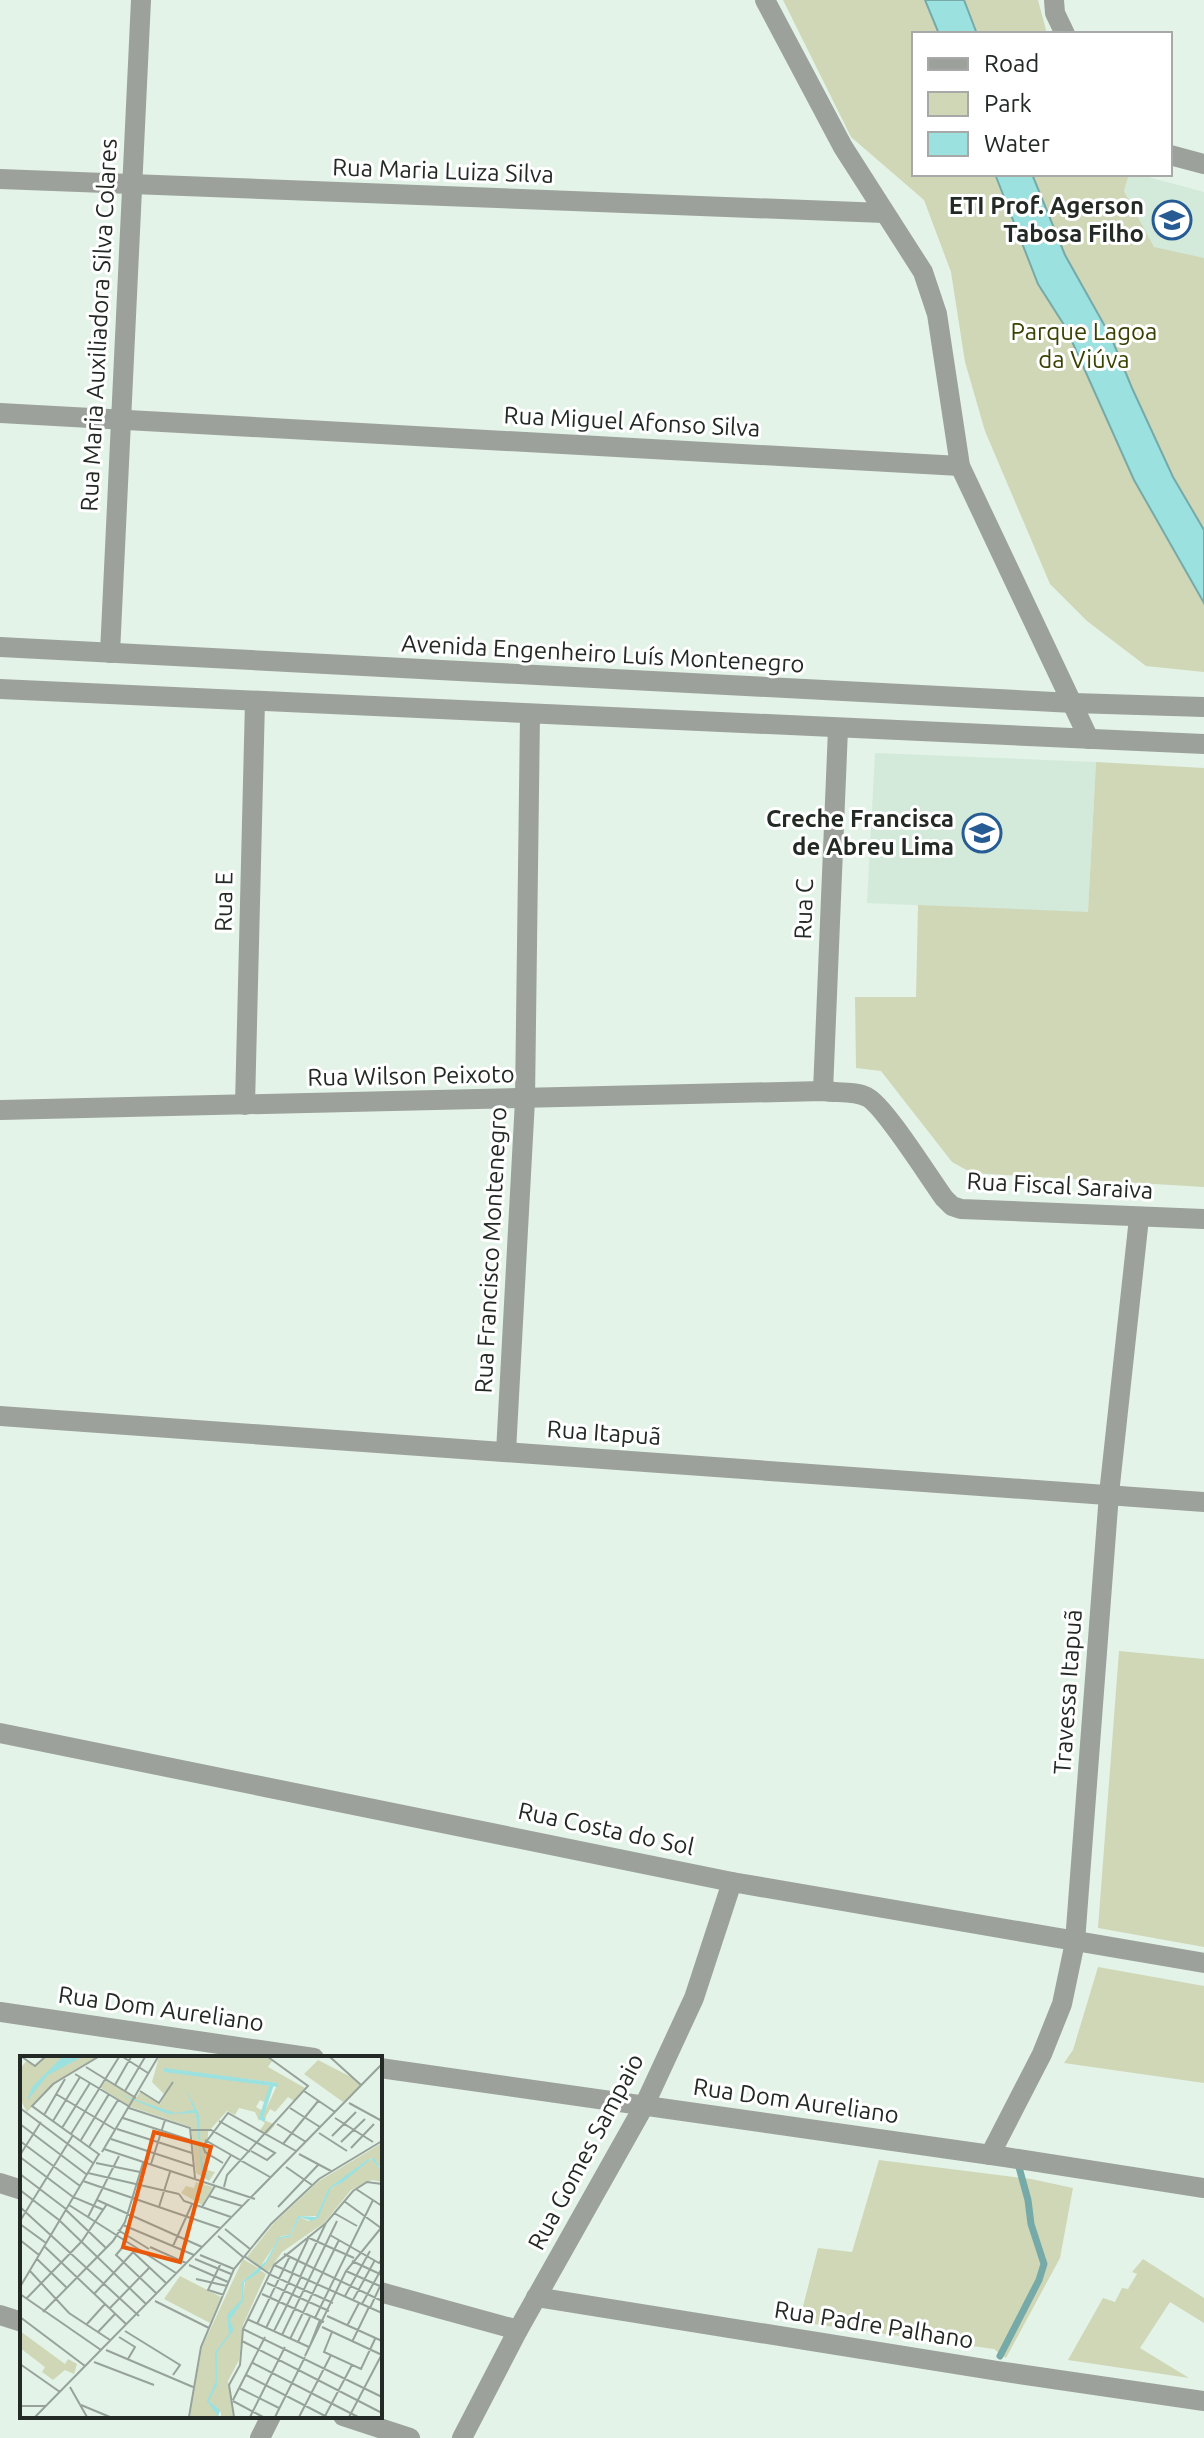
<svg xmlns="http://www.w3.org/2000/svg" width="1204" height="2438" viewBox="0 0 1204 2438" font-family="Ubuntu,sans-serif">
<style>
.built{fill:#d3eada}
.green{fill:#d0d7b7}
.water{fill:#9ae1e0;stroke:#76aaa8;stroke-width:2}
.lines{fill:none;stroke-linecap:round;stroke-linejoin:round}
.stream{stroke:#76aaa8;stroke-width:7}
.minor{stroke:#9da19b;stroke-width:20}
.labels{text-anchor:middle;stroke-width:6;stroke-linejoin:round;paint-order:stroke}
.street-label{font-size:24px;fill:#232925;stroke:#fff}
.poi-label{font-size:24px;font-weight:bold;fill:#232925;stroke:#fff;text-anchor:end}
.park-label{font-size:24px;fill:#3a4102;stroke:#fff}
.inset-river{fill:none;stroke:#9ae1e0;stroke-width:4}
.inset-road{fill:none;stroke:#96a29a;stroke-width:2}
.view{fill:#e8590c;fill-opacity:0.15;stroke:#e8590c;stroke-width:4}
.inset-edge{fill:none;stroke:#232925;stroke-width:4}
</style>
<rect width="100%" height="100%" fill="#e3f3e8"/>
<g class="built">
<path d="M1129,174H1137L1204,192V318L1154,248L1124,191Z"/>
<path d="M875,753L1096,762L1088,913L867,903Z"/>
</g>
<g class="green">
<path d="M783,0H1038L1047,34H914V174H1129L1124,191L1154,247L1204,258V672L1146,666L1087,621L1050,584L985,431L965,362L951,272L924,200L851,137Z"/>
<path d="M1096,762L1204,768V1187L972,1173L952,1162L881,1071L856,1068L855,997H916L918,905L1088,912Z"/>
<path d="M1119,1651L1204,1659V1947L1098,1928Z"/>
<path d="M1098,1967L1204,1986V2083L1064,2063L1073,2050Z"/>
<path d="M879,2160L1031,2179L1073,2188L1060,2258L1006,2358L994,2349L799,2322L818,2248L852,2252Z"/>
<path d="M1143,2259L1204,2298V2323L1170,2302L1140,2348L1189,2378L1068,2360L1103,2298L1115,2302L1122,2288L1128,2289L1137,2274L1132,2272Z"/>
</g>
<g class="water">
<path d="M925,0H964L977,34H939Z"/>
<path d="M995,174H1032L1065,255L1111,337L1132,388L1173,477L1204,530V603L1134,480L1066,328L1038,284Z"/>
</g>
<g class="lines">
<path class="stream" d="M1000,2356L1039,2280L1044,2264L1031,2224L1028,2200L1017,2160"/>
<g class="minor">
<path d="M765,0L843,147L923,272L937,314L960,466L1089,739"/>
<path d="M1054,0L1055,13L1065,34"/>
<path d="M1170,155L1204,164"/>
<path d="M0,179L884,213"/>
<path d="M0,413L960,466"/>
<path d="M0,647L1073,703L1204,707"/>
<path d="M110,653L141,0"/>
<path d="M0,689L1204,744"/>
<path d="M823,1091L838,729"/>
<path d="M245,1105L255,701"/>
<path d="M0,1110L823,1091C836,1093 855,1091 867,1097C884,1105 930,1179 944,1198L952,1206L961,1209L1204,1219"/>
<path d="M0,1416L1204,1502"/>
<path d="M506,1452L525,1100L530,714"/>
<path d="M0,1733L732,1882L1204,1963"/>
<path d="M0,2012L314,2058"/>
<path d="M380,2068L1005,2157L1204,2188"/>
<path d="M990,2155L1042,2054L1062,2004L1075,1942L1109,1494L1139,1218"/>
<path d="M0,2183L22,2190"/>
<path d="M380,2292L518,2330"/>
<path d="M536,2297L998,2371L1204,2401"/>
<path d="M0,2315L22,2322"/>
<path d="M343,2416L410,2438"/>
<path d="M260,2438L271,2416"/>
<path d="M462,2438L518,2330L644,2106L694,1998L732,1882"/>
</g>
</g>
<defs>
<symbol id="school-ring" viewBox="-11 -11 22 22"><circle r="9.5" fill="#fff" stroke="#265b93" stroke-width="1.5"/><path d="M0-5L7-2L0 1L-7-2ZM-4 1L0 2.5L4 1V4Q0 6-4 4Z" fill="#265b93"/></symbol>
</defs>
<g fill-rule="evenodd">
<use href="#school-ring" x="1150" y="198" width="44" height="44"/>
<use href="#school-ring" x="960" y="811" width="44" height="44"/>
</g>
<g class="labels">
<g class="street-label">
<text transform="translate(443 171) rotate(2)" y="8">Rua Maria Luiza Silva</text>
<text transform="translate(99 325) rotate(-87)" y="8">Rua Maria Auxiliadora Silva Colares</text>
<text transform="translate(632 422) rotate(3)" y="8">Rua Miguel Afonso Silva</text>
<text transform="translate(603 654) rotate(3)" y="8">Avenida Engenheiro Luís Montenegro</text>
<text transform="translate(224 902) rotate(-89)" y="8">Rua E</text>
<text transform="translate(804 909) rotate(-88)" y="8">Rua C</text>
<text transform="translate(411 1076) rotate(-1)" y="8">Rua Wilson Peixoto</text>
<text transform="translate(1060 1186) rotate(3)" y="8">Rua Fiscal Saraiva</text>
<text transform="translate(491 1250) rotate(-87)" y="8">Rua Francisco Montenegro</text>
<text transform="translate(604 1433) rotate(4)" y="8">Rua Itapuã</text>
<text transform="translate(1068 1692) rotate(-86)" y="8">Travessa Itapuã</text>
<text transform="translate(606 1829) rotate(12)" y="8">Rua Costa do Sol</text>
<text transform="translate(161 2009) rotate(8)" y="8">Rua Dom Aureliano</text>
<text transform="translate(796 2101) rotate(8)" y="8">Rua Dom Aureliano</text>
<text transform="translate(586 2152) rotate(-62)" y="8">Rua Gomes Sampaio</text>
<text transform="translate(874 2325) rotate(9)" y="8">Rua Padre Palhano</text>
</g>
<g class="poi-label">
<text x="1144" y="214">ETI Prof. Agerson<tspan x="1144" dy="28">Tabosa Filho</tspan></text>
<text x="954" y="827">Creche Francisca<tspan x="954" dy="28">de Abreu Lima</tspan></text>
</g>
<g class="park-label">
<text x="1084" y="340">Parque Lagoa<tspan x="1084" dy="28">da Viúva</tspan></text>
</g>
</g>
<g transform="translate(20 2056)">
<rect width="362" height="362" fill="#e3f3e8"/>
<path d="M25,1H78L38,25L7,56L0,43V13L7,4L15,10ZM139,1H246L252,5L248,11L285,32L274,45L268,41L255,56L250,53L244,64L255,69L247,78L240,74L245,67L241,64L258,27L144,13L251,30L246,47L240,44L236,51L243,55L239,65L235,56L219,52L215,59L207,55L188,76L187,114L195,116L189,125L176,117L171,71L111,51L81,32L86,24L116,42L120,36L140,48L145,39L132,26ZM298,4L333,22L341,29L323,46L284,18ZM362,87V113L352,102L343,107L307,136L351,103L362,115V126L352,124L331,134L304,167L262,196L248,216L242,212L248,205L260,182L270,181L280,161L288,165L297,162L307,137L297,160H278L270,179L261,180L240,211L227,201L254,167L299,125ZM176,126L193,131L182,149L161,137L166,130L174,132ZM223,203L238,212L222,226L223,240L225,225L240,214L246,218L223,269L219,304L208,325L213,361H201V357L188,344L198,361H170L182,291ZM160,220L201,241L190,267L144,243ZM0,275L45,308L48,303L57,308L54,318L45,314L33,324L22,316L25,311L0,292Z" fill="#d0d7b7"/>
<path d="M42,1H62L28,19L7,45L12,31ZM166,33L179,59L181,101L189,125L181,113L176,57L148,58L96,37L155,57L174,54ZM354,102L362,115L351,103L323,126L311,132L298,162L292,165L280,161L270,181L260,182L248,205L238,217L224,226L223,245L210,264L214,274L197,296V329L189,345L200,354L198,361L187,345L196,325L195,296L209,278L207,259L222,243V226L246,205L259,181L270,179L278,160L296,161L309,132L347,104Z" fill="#9ae1e0"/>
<path class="inset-river" d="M144,14L258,29M245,64L241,62L252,28"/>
<path class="inset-road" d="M2,1L15,10L25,1M78,1L33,28L12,50L80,99M103,1L128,17M310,1L341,29M66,11L116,42M55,18L110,51M95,29L111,1M105,35L125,1M120,35L139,47L153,26M284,35L315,56M36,38L96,74M329,47L362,65M0,52L73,107M109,52L170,72L175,122M270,52L300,71M24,59L45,23M103,62L170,84M315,62L353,86M33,65L60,21M199,65L255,97L247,104L231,95M0,68L66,118M257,68L286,86M42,72L70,27M97,73L172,97M171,74H191L230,96M299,77L327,95M51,78L99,1M312,80L336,56M91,83L173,110M61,84L89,38M185,84L250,121M0,85L60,130M321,86L345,63M263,88L299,44M69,91L98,44M331,92L354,68M84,93L235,143M82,96L138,1M279,98L311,115M0,99L21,66M0,101L53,141L84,154M76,107L120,116M203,107L185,96L183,90L208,57L276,95M131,108L145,64M266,111L292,129M68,117L159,138M0,118L46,153M63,125L200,172M193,127L211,99M204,131L207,119L288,30L248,1M336,133L362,150M0,134L39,164L126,248M159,138L164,145L211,161M189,140L222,150M77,144L182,191M324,145L361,172M49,149L156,217M0,151L119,260M139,151L150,116M182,151L195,130M258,151L299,108M46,154L86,192M314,157L337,170M68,161L99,100M0,165L53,79M0,168L26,187M103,169L174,199M205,173L230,193M98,174L129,193M310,179L359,207L362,203M198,180L223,201M287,181L334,202M0,184L19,199M24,190L106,268M153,190L172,148M130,191L166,207M102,192L96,199L136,237M113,196L146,227M264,198L362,245M180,199L214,213M224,200L251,219L313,247M17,203L47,232M175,203L211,218M332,205L362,219M201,207L188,234L204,239M169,209L208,226M254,209L362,257M10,215L49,257L90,284M326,215L362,231M272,217L288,183M280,221L306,167M176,223L207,230M247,227L309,255M0,231L79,98M0,238L81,294M74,238L116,193M242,238L304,266M325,240L350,195M6,243L62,185L87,148M333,244L355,204M135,245L189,272M342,248L362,212M350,252L362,226M89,253L130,211M23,256L93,185L105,166L123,107M307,260L362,285M0,261L65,310M295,262L353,144M227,263L289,291M237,268L270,200M66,269L85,248M327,270L339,247M302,271L362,299M246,272L273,217M223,273L362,341M105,275L160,309L153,319M254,275L281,221M78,276L95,258M312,276L304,296L341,313L355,283M262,279L317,165M99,281L115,291L108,303M270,283L319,184M222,285L362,357M278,286L290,261M332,286L349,251M289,292L300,264M86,294L173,331M285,300L326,215L361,172M74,306L134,329M233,307L338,361M0,308L40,336M226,319L307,361M50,331L67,361M219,332L259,352M213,344L245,281M213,345L243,361M61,349L90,361M0,350H26M305,360L332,309M15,361L362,8M169,361L181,291L214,213L251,168L299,123L362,85M214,361L209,329L220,309L223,273L254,209L306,167L333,135L347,126L362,128M230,361L265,291M255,361L285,301M279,361L311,299M329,361L362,298"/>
<path class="view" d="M134,76L191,91L160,206L103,191Z"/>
<rect width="362" height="362" class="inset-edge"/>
</g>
<rect x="912" y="32" width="260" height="144" fill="#ffffff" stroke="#a7a9a8" stroke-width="2"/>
<rect x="928" y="58" width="40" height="12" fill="#9da19b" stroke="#a7a9a8" stroke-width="2"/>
<text x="984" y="72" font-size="24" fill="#232925">Road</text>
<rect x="928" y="92" width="40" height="24" fill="#d0d7b7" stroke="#a7a9a8" stroke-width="2"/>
<text x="984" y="112" font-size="24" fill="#232925">Park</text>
<rect x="928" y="132" width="40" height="24" fill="#9ae1e0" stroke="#a7a9a8" stroke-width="2"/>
<text x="984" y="152" font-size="24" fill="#232925">Water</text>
</svg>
